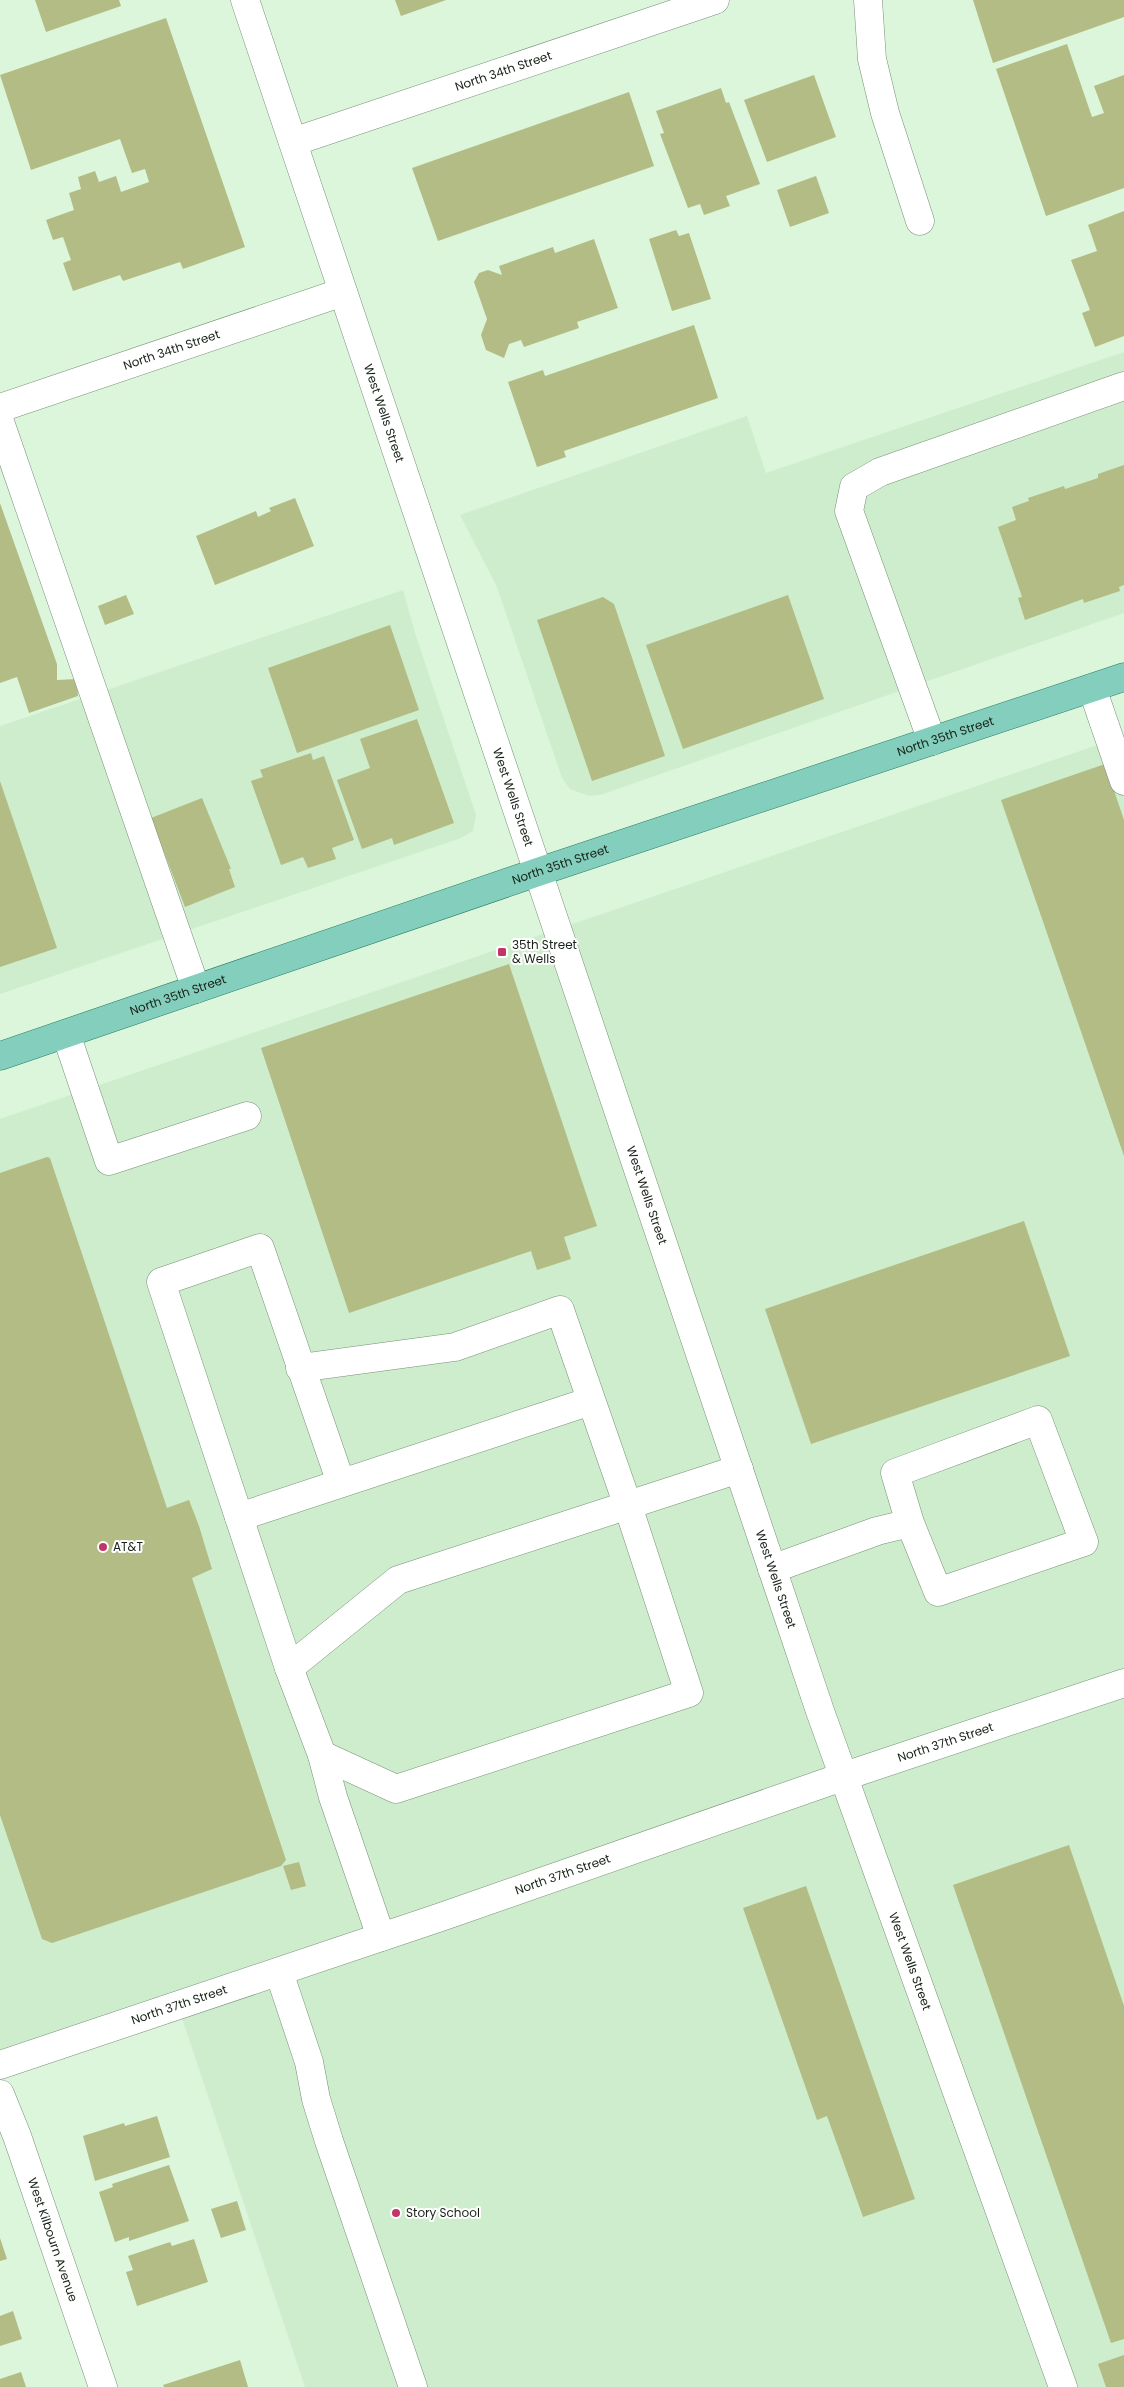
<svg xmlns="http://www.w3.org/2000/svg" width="1124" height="2387" viewBox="0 0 1124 2387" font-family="Poppins,sans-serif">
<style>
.built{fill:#cdedcc}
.building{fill:#b3bc84}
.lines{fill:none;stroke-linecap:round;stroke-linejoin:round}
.minor-casing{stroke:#789078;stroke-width:29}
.major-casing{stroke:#297d65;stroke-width:29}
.minor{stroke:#fff;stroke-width:28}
.major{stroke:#83cebc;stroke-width:28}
.poi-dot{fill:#c13569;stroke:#fff;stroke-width:2}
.labels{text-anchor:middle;stroke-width:4;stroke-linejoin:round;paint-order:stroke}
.street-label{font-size:12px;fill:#192218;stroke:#fff}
.poi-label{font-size:12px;fill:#192218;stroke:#fff;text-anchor:start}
</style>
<rect width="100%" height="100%" fill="#dcf6db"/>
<g class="built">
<path d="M1124,352V613L600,795L589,796L570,789L562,778L497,587L460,515L747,416L766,473Z"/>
<path d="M403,590L415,633L476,815L473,831L461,838L0,994V726Z"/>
<path d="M1124,736V2387H305L178,2006L0,2065V1119Z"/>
</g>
<g class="building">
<path d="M35,0H119L121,6L46,32Z"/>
<path d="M395,0H446L401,16Z"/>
<path d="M973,0H1124V17L993,63Z"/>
<path d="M166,18L245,247L183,269L180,262L123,281L120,275L73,291L63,263L71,260L63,237L53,240L46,220L74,210L69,193L81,189L78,177L95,171L99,182L116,176L121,192L149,182L145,169L132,173L120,139L31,170L0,75Z"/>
<path d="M1067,44L1092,117L1104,113L1094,86L1124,75V188L1046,216L996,69Z"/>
<path d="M814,75L836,137L767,162L744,100Z"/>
<path d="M721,88L726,103L729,102L760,184L726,196L730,206L704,215L700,204L688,208L660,134L664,133L656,111Z"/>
<path d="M629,92L654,166L438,241L412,168Z"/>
<path d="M816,176L829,213L790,227L777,190Z"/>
<path d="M1124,211V336L1095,347L1082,313L1090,310L1071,260L1097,251L1088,225Z"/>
<path d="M676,230L679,236L689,233L711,299L672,311L649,239Z"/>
<path d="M594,239L618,308L577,322L579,328L524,347L521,340L509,344L504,358L486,350L481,335L487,319L474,282L479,273L488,270L502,275L499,266L553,247L555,253Z"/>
<path d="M694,325L718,398L564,451L566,457L537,467L508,382L543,370L545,376Z"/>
<path d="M1124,465V585L1119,587L1120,591L1084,603L1083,599L1025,620L1018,598L1022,597L998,527L1016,520L1012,507L1029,501L1028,498L1064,486L1065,489L1098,478V474Z"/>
<path d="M295,498L314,546L215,585L196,536L256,511L258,517L271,511L269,508Z"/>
<path d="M0,503L57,664V680L77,679L78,696L29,713L17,677L0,683Z"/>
<path d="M126,595L134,614L105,625L98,606Z"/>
<path d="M788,595L824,699L683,749L646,645Z"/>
<path d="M603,597L614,604L665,756L592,781L537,620Z"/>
<path d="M390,625L419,710L297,753L268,668Z"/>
<path d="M417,719L454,823L394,845L392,838L362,849L337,780L370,768L360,739Z"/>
<path d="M311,753L313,760L324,756L354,840L332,848L336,859L308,868L303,857L281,865L251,781L263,777L260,770Z"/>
<path d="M1105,764L1124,820V1156L1001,800Z"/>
<path d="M0,781L57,948L0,967Z"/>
<path d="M202,798L231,869H229L235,887L185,907L151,818Z"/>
<path d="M509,964L597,1226L564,1237L571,1259L537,1270L531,1251L349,1313L261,1048Z"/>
<path d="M47,1157L50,1158L167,1508L189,1500L199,1526L212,1569L192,1578L286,1860L281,1866L52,1943L42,1939L0,1815V1173Z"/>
<path d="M1024,1221L1070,1356L811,1444L765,1309Z"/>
<path d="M1069,1845L1124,2006V2339L1111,2343L953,1885Z"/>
<path d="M299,1862L306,1886L291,1890L283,1866Z"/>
<path d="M806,1886L915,2199L863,2217L827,2116L817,2120L743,1908Z"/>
<path d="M157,2116L170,2157L95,2181L83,2136L124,2123L125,2126Z"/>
<path d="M169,2165L189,2221L129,2241V2237L115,2242L99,2192L113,2187L112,2184Z"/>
<path d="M237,2201L246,2230L221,2238L211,2209Z"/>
<path d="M0,2238L7,2259L0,2261Z"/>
<path d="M194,2239L208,2282L137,2306L126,2272L133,2270L128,2256L170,2242L172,2246Z"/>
<path d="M13,2311L22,2339L0,2346V2316Z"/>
<path d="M1124,2355V2387H1106L1098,2364Z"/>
<path d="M240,2360L248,2387H164L163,2385Z"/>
<path d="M21,2372L26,2387H0V2379Z"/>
</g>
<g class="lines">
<defs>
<g id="minor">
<path id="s1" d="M245,0L820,1711L1063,2387"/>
<path d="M868,0L872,59L885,113L920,221"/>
<path id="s2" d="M293,142L715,0"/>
<path id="s3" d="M0,408L343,292"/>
<path d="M0,422L196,989"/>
<path d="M1092,688L1124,781"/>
<path d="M932,741L849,511L854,487L880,472L1124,386"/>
<path d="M66,1034L109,1161L247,1116"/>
<path d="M300,1368L455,1347L560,1310L628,1506L689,1693L396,1789L322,1755"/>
<path d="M341,1483L260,1248L161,1282L289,1668L322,1755L333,1797L381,1937"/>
<path d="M239,1517L591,1401"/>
<path d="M772,1569L877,1531L910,1523L938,1592L1084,1542L1038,1420L895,1473L910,1523"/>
<path d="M289,1668L398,1580L739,1469"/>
<path d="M279,1972L309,2062L316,2099L329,2141L413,2387"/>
<path id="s4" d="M0,2065L441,1917L842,1777L1124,1683"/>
<path id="s5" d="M0,2094L17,2136L103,2387"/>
</g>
<g id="major">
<path id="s6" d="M0,1056L538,872L1124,677"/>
</g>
</defs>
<use href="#minor" class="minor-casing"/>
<use href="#major" class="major-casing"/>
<use href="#minor" class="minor"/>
<use href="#major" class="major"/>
</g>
<g class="poi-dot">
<rect x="497" y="947" width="10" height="10" rx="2.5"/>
<circle cx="103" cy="1547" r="5"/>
<circle cx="396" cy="2213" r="5"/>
</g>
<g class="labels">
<g class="street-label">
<text dy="4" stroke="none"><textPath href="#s2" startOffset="222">North 34th Street</textPath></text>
<text dy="4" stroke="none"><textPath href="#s3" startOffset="181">North 34th Street</textPath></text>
<text dy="4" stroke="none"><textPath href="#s1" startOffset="436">West Wells Street</textPath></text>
<text dy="4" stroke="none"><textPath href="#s6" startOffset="998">North 35th Street</textPath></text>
<text dy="4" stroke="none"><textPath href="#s1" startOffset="841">West Wells Street</textPath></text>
<text dy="4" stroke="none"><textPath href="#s6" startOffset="592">North 35th Street</textPath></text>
<text dy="4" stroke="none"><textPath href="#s6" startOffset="188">North 35th Street</textPath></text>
<text dy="4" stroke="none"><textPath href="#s1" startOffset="1261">West Wells Street</textPath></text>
<text dy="4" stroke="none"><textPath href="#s1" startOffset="1666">West Wells Street</textPath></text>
<text dy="4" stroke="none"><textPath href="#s4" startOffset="999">North 37th Street</textPath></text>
<text dy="4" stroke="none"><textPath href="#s4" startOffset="594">North 37th Street</textPath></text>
<text dy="4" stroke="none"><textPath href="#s1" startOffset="2071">West Wells Street</textPath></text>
<text dy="4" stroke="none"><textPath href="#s4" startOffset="189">North 37th Street</textPath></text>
<text dy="4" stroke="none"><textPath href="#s5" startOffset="155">West Kilbourn Avenue</textPath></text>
</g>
<g class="poi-label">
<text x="512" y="949">35th Street<tspan x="512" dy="14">&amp; Wells</tspan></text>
<text x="113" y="1551">AT&amp;T</text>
<text x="406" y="2217">Story School</text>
</g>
</g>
</svg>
